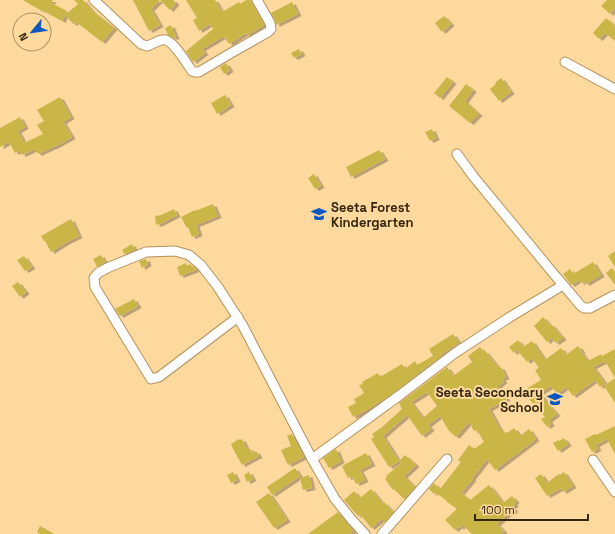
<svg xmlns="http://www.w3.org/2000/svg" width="615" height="534" viewBox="0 0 615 534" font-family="'Space Grotesk',sans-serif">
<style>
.building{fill:#cab647;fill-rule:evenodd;filter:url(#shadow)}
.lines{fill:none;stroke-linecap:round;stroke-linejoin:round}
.minor-casing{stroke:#b59259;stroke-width:11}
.minor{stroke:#fff;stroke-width:9}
.labels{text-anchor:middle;stroke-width:4;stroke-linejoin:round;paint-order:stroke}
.poi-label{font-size:13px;font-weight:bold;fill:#35270f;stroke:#fed99e;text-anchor:start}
</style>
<defs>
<filter id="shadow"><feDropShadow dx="3.5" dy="2" stdDeviation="0" flood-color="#0004"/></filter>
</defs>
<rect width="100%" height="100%" fill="#fed99e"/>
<g class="building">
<path d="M23,0H53L51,3L67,11L62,21L42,10V11Z"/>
<path d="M74,0H83L95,14V13L114,28L102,42L76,22L73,24L65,15L78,4Z"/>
<path d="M133,0H173L176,3L170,10L160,0L151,9L160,25L149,31Z"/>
<path d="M186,0H215L222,12L239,2L240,4L246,0H251L252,3L264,25L247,35L246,33L229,44L224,36L202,49L205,53L193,62L186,51L213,29L210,24L199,31L193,20L197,18Z"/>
<path d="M607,0H615V8L610,14L601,6Z"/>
<path d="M292,2L298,14L276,25L275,20L271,13Z"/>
<path d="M444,16L451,24L442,32L435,23Z"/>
<path d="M606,18L615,26V41L605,33L599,39L593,33Z"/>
<path d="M171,25L176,37L174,38L168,35L165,28Z"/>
<path d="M299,49L302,54L294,58L291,53Z"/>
<path d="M226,63L230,70L224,74L220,67Z"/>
<path d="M447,77L453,82L440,98L434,93Z"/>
<path d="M501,78L511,92L499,101L490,89L496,84L495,83Z"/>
<path d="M466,84L473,90L465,101L479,114L470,123L449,106Z"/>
<path d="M225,95L231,105L217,114L211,103Z"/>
<path d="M60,97L71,117L63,122L72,137L54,147H53L38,154L35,149L22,155L20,150L15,153L9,142L0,147V128L20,117L25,127L18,131L24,143L43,134L37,125L44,121L37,110Z"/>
<path d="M432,129L436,138L430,141L425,132Z"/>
<path d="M379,150L385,159L351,177L346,167Z"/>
<path d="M314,174L321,186L315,189L308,178Z"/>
<path d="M213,204L218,216L196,225L199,234L192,237L188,227L187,228L181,217L195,210V211Z"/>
<path d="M174,209L177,215L160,224L156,225L155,216L161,215Z"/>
<path d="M71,219L79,236L65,243L51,252L45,241H44L41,236Z"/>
<path d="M132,244L135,250L124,254L122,250Z"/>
<path d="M615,251V267L608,256Z"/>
<path d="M101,255L105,262L97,267L93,259Z"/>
<path d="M24,256L32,267L25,271L17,260Z"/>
<path d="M146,259L148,264L142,268L139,261Z"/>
<path d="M593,262L601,275L586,284L584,281L581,283L579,280L571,285L563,274L570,269L573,274Z"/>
<path d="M186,263L187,266L190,264L196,270L180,276L177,267Z"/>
<path d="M612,268L615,273V285L606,273Z"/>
<path d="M18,282L26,292L20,297L12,286Z"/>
<path d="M134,299L138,306L120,316L115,309Z"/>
<path d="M543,317L550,325L551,324L563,338L556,343L551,338L547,342L534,326Z"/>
<path d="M453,334L459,343L440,355L441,356L390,395L370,408L353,417L348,407L356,403L354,399L364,393L359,385L363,384L362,382L378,373L380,377L402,364L405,369L415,361L417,365L433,356L429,349Z"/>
<path d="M518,340L523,347L532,341L545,360L561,348L566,355L578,346L582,351L581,352L588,361L601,354L602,356L615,349V403L604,386L615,378L605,361L593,367L605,383L600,387L595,380L573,396L566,387L557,394L551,386L540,393L548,405H549L557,414L549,420L551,424L547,427L541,419L545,417L531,401V402L527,396L529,395L526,389L541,380L535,370L539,368L532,358L527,362L517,350L514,353L509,347Z"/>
<path d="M480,347L484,352L485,351L499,368L501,367L506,377L502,379L504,381L497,387L500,392L502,390L507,399L489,409L501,431L503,430L506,434L514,428L520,436L529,429L536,439L495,470L487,459L472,478L473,479L461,493L470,500L489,485L491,488V487L503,503L512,496L516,501L514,503L515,505L512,507L515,510L510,514L509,513L497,524L504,531L501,534H472L463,525L460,528L459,526L455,530L445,520L457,509L447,502V501L435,492L434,494L429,489L434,483L440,489L461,462L458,460L469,445L474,449L484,442L477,430L474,431L469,422L456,437L449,431L440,416L428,425L431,429L422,436L407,415L383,436L399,461L405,455L416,465L404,476L415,487L404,499L394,489L393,490L385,479L387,477L386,476L401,463L400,461L389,467L371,439L374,437L372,434L381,428L402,409L399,403L447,367L453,376L472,362L468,356ZM427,392L437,406L423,418L411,402Z"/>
<path d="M615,426V454L607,439L596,445L598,449L592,452L585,439L595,434L596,435Z"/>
<path d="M292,434L304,457L288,465L281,450L291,446L287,436Z"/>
<path d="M564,438L568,444L558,451L553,443L559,440V441Z"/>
<path d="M239,439L240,440L242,439L247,449L249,448L252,453L256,451L259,456L242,465L231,445H232L231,444Z"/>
<path d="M336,449L341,461L329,468L323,458Z"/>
<path d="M366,453L372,464L360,470L365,480L356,484L352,476L348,478L342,466Z"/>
<path d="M295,468L300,476L272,495L267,487Z"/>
<path d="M233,472L237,480L231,483L227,475Z"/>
<path d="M249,472L253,479L247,482L244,475Z"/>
<path d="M564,472L573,486L563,492L561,488L547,496L535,478L541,474L547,483L559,474L560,475Z"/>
<path d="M309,475L312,488L303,490L300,478Z"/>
<path d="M371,489L383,504L384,502L393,512L385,522L382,519L371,528L360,514L358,516L344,500L354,491L360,498Z"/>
<path d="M269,493L287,520L274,528L256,502Z"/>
<path d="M338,512L353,531L350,534H308Z"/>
<path d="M40,526L54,534H40L37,532Z"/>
</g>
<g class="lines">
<defs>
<g id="minor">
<path d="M94,0L141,44L147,46C152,45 156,41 162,40C172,37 186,63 192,71L195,72H199L231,53L268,32L271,29L270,23L257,0"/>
<path d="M565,62L615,89"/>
<path d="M457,154L473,176L553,273L581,306L584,308H590L615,295"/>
<path d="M238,317L159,377L151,379L95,287L94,278L98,273L107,268L146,252L175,251L189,255L201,265L218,287L243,326L312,459L335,499L352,520L365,534"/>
<path d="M312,459L400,395L455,353L510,317L563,285"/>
<path d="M593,460L615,492"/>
<path d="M382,534L447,459"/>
</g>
</defs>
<use href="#minor" class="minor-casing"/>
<use href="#minor" class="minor"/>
</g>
<defs>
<symbol id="school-bare" viewBox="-9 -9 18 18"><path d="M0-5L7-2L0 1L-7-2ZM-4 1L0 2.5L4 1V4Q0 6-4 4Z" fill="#0b57c1" stroke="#fed99e" stroke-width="2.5" paint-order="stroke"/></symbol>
</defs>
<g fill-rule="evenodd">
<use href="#school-bare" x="308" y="203" width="22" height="22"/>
<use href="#school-bare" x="544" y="388" width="22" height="22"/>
</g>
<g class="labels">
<g class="poi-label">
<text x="331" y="212">Seeta Forest<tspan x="331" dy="15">Kindergarten</tspan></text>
<text x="543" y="397" text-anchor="end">Seeta Secondary<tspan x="543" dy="15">School</tspan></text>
</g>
</g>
<g transform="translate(32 32) rotate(241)"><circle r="19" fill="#fed99e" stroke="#ae9265"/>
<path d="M0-3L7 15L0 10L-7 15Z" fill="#0b57c1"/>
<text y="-6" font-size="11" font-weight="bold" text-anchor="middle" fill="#35270f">N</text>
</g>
<path d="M475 514v6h113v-6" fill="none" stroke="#35270f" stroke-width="2"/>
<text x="481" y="514" font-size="12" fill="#35270f" stroke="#fed99e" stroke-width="3" paint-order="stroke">100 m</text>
</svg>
